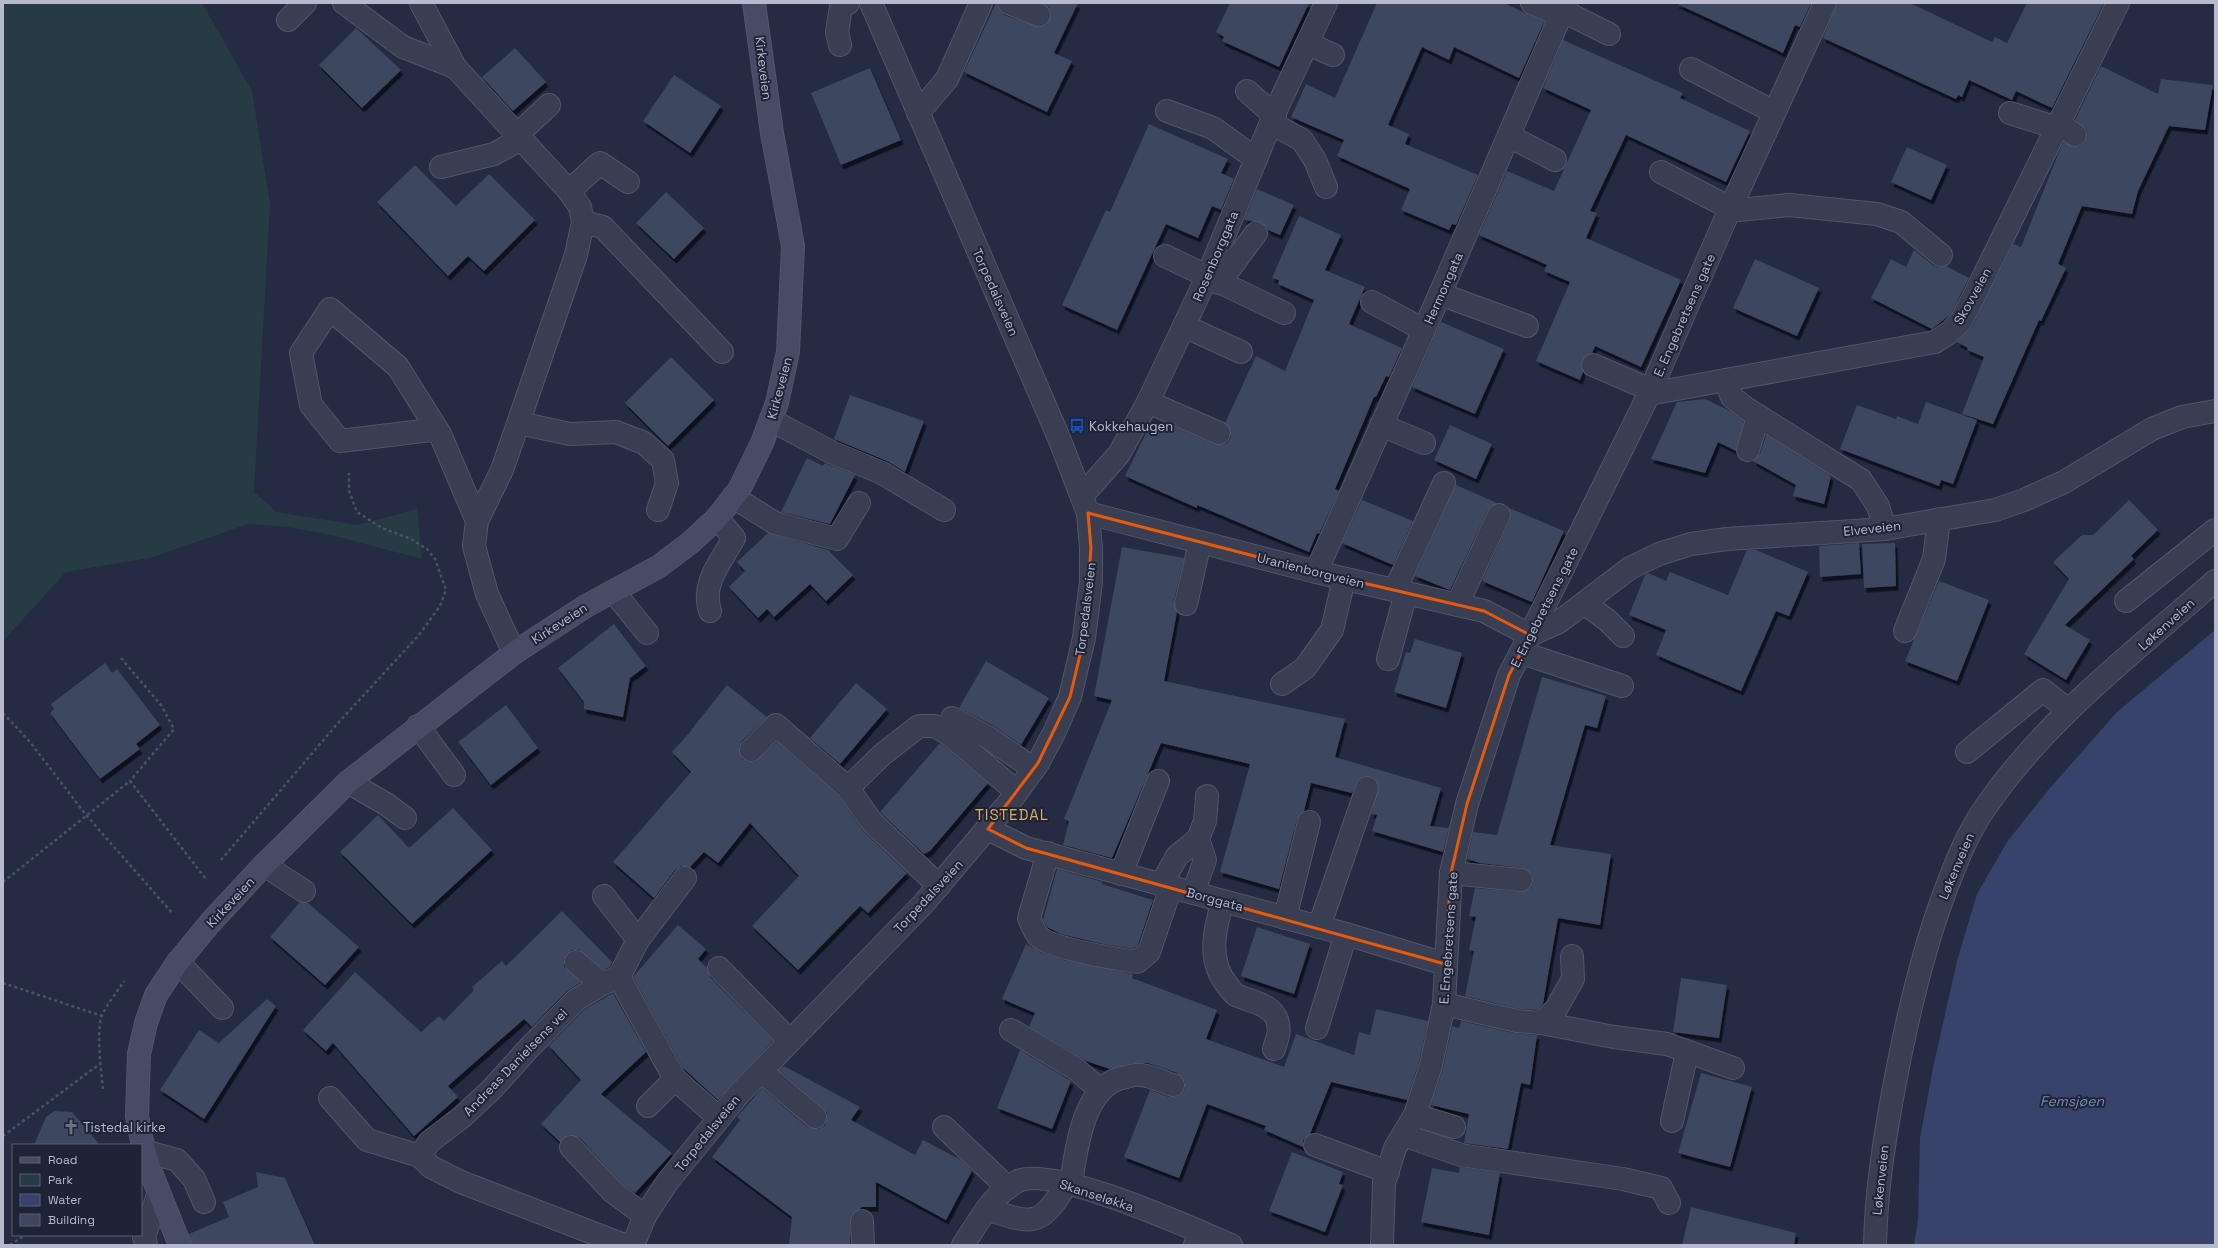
<svg xmlns="http://www.w3.org/2000/svg" width="2218" height="1248" viewBox="0 0 2218 1248" font-family="'Space Grotesk',sans-serif">
<style>
.green{fill:#263b44}
.water{fill:#37436b}
.building{fill:#3e4660;filter:url(#shadow)}
.lines{fill:none;stroke-linecap:round;stroke-linejoin:round}
.service-casing{stroke:#51566a;stroke-width:24}
.minor-casing{stroke:#51566a;stroke-width:24}
.tertiary-casing{stroke:#51566a;stroke-width:24}
.secondary-casing{stroke:#51566a;stroke-width:24}
.path{stroke:#455860;stroke-width:2.5;stroke-dasharray:3 3;stroke-linecap:butt}
.service{stroke:#393e52;stroke-width:22}
.minor{stroke:#393e52;stroke-width:22}
.tertiary{stroke:#393e52;stroke-width:22}
.secondary{stroke:#474c66;stroke-width:22}
.marked{fill:none;stroke:#e8590c;stroke-width:3;stroke-linejoin:round}
.labels{text-anchor:middle;stroke-width:4;stroke-linejoin:round;paint-order:stroke}
.street-label{font-size:13px;fill:#b6bacc;stroke:#1e2338}
.poi-label{font-size:13px;fill:#b6bacc;stroke:#1e2338;text-anchor:start}
.water-label{font-size:14px;font-style:italic;fill:#7c89b5;stroke:#1e2338}
.quarter-label{font-size:15px;letter-spacing:1px;fill:#ddaf61;stroke:#1e2338}
</style>
<defs>
<filter id="shadow"><feDropShadow dx="2.5" dy="4.5" stdDeviation="0" flood-color="#0009"/></filter>
</defs>
<rect width="100%" height="100%" fill="#242b43"/>
<path class="green" d="M3,3H202L252,91L270,204L254,492L277,512L357,525L417,509L422,559L331,535L288,527L248,524L150,558L66,572L3,641Z"/>
<path class="water" d="M2215,630V1245H1914L1918,1220L1920,1138L1933,1068L1957,961L1977,894L2007,842L2050,788L2117,712Z"/>
<g class="building">
<path d="M996,3L999,10L1004,15L1040,27L1047,25L1051,14L1049,7L1043,3H1078L1054,53L1072,61L1047,112L964,72Z"/>
<path d="M1230,3H1309L1279,67L1222,41L1224,37L1216,32Z"/>
<path d="M1377,3H1504L1544,22L1519,78L1454,47L1449,60L1422,47L1388,125L1409,134L1405,144L1478,175L1456,225L1452,224L1449,230L1401,210L1410,189L1337,156L1344,140L1291,117L1306,84L1335,98Z"/>
<path d="M1675,3H1811L1800,27L1795,25L1783,53Z"/>
<path d="M1837,3H1910L1992,42L1995,37L2007,43L2027,3H2104L2052,108L2016,91L2012,100L1969,80L1962,97L1958,95L1956,99L1823,38Z"/>
<path d="M356,28L401,70L362,108L319,65Z"/>
<path d="M1563,40L1683,93L1680,98L1750,131L1726,182L1626,135L1590,211L1597,213L1586,238L1681,280L1641,367L1595,346L1592,353L1586,355L1582,360L1581,366L1583,372L1580,380L1536,361L1570,282L1544,271L1547,265L1479,235L1507,171L1554,191L1591,110L1543,88Z"/>
<path d="M515,48L546,82L513,111L482,77Z"/>
<path d="M2101,66L2158,94L2161,79L2213,85L2205,130L2169,126L2138,191L2132,214L2082,206L2058,264L2066,268L2041,321L2039,320L1993,424L1962,414L1984,357L1967,350L1968,348L1957,342L1972,327L2013,244L2021,247L2063,142L2074,147L2081,146L2085,142L2087,136L2086,129L2075,120Z"/>
<path d="M870,68L901,140L841,165L811,93Z"/>
<path d="M674,75L721,106L690,153L643,121Z"/>
<path d="M1149,124L1228,159L1221,173L1234,179L1221,210L1212,206L1198,238L1166,224L1117,330L1062,305L1106,210L1110,212Z"/>
<path d="M1907,147L1947,165L1931,200L1891,182Z"/>
<path d="M415,165L456,206L489,174L535,220L484,271L468,256L448,276L377,202Z"/>
<path d="M1257,189L1294,205L1280,235L1268,230L1263,223L1244,220Z"/>
<path d="M666,192L704,228L674,259L636,223Z"/>
<path d="M1299,216L1341,235L1325,270L1365,287L1349,324L1402,348L1389,377L1386,376L1376,397H1374L1335,489L1339,491L1319,534L1317,533L1309,552L1197,505V508L1125,476L1151,423L1172,433L1175,427L1214,444L1221,445L1227,443L1231,438V431L1225,423L1256,356L1285,371L1314,300L1278,284L1279,280L1272,278Z"/>
<path d="M1914,250L1933,265L1939,267L1946,266L1969,278L1951,314L1932,329L1871,298L1891,259L1906,267Z"/>
<path d="M1755,259L1819,288L1797,336L1733,308Z"/>
<path d="M1441,322L1504,349L1475,414L1412,387Z"/>
<path d="M671,357L714,400L668,446L625,403Z"/>
<path d="M850,395L924,421L905,472L887,461L834,439Z"/>
<path d="M1705,399L1730,411L1744,422L1736,451L1718,442L1705,473L1651,459L1677,402Z"/>
<path d="M1926,402L1977,420L1953,484L1941,480L1939,486L1840,449L1857,405L1896,419L1897,416L1918,424Z"/>
<path d="M1450,425L1492,444L1476,479L1434,460Z"/>
<path d="M1766,435L1831,476L1824,504L1793,496L1796,485L1753,461L1760,454Z"/>
<path d="M807,458L823,466L825,463L855,475L830,524L781,512Z"/>
<path d="M1456,485L1497,503L1488,510L1450,590L1415,576Z"/>
<path d="M1362,500L1413,521L1393,565L1342,543Z"/>
<path d="M2129,500L2158,530L2131,556L2134,559L2065,625L2090,640L2066,680L2024,654L2069,579L2053,562L2082,535H2093Z"/>
<path d="M1509,508L1564,531L1532,602L1482,581L1510,520L1511,514Z"/>
<path d="M768,533L828,550L853,575L826,601L810,584L774,617L767,609L758,618L729,587L745,571L737,562Z"/>
<path d="M1859,543L1861,574L1820,577L1819,546Z"/>
<path d="M1895,543L1896,586L1864,588L1862,544Z"/>
<path d="M1122,547L1184,558L1174,601L1177,612L1164,681L1345,719L1335,757L1441,788L1430,826L1449,828L1443,852L1372,831L1377,815L1371,814L1379,786L1376,780L1365,776L1359,779L1352,793L1311,783L1304,811L1297,819L1279,889L1220,872L1250,764L1161,743L1112,858L1063,845L1069,821L1064,819L1112,700L1094,696Z"/>
<path d="M1747,550H1756L1808,572L1789,616L1776,611L1741,691L1656,655L1666,630L1629,615L1645,575L1648,573L1666,581L1670,572L1728,595Z"/>
<path d="M1939,581L1989,600L1957,681L1905,661Z"/>
<path d="M614,624L646,666L630,678L623,717L584,709V702L558,668Z"/>
<path d="M1415,639L1462,653L1446,708L1394,692L1406,652L1410,653Z"/>
<path d="M986,661L1049,698L1021,745L992,725L959,708Z"/>
<path d="M105,663L112,673L117,669L160,725L136,744L140,749L100,779L50,713L54,709L51,704Z"/>
<path d="M1542,677L1606,696L1597,728L1585,725L1550,845L1611,854L1600,925L1558,918L1543,1004L1537,1010L1519,1009L1465,996L1474,951L1469,950L1476,917L1469,916L1475,888L1520,892L1531,888L1533,881L1532,875L1523,868L1480,863L1467,859L1473,832L1497,835Z"/>
<path d="M856,683L887,709L840,764L810,738Z"/>
<path d="M727,685L767,717L742,741L739,747L742,759L748,762H755L777,742L839,796L862,830L907,873L868,913L860,906L798,970L752,926L799,876L750,823L718,863L704,852L690,867L681,866L675,870L654,898L613,862L691,772L672,752L692,730H691Z"/>
<path d="M506,705L538,748L491,785L458,742Z"/>
<path d="M940,743L988,783L930,851L924,854L880,812Z"/>
<path d="M453,808L492,850L412,924L340,852L378,815L409,848Z"/>
<path d="M1057,869L1103,882L1102,884L1153,900L1138,945L1133,949L1103,944L1061,934L1047,927L1043,920Z"/>
<path d="M300,902L308,903L359,947L325,985L270,937Z"/>
<path d="M562,911L612,962L610,967L604,970L579,950H572L567,954L564,960V967L581,982L567,991L532,1027L524,1019L448,1086L458,1097L414,1136L333,1043L326,1051L303,1030L355,972L421,1032L439,1016L444,1021L474,990L472,987L502,961L506,966Z"/>
<path d="M678,925L706,949L698,959L707,968L710,977L773,1041L718,1100L683,1068L633,977Z"/>
<path d="M1257,927L1310,944L1294,994L1241,976Z"/>
<path d="M1026,944L1042,953L1067,961L1133,974L1132,978L1217,1010L1206,1039L1284,1067L1296,1034L1354,1055L1359,1032L1370,1035L1376,1009L1428,1021L1419,1062L1407,1100L1331,1082L1310,1134L1303,1140V1147L1264,1130L1266,1126L1207,1104L1179,1178L1124,1157L1150,1090L1169,1097H1176L1185,1089V1082L1177,1073L1148,1063H1133L1110,1069L1086,1061L1029,1027L1035,1013L1002,999Z"/>
<path d="M1681,978L1727,985L1719,1038L1673,1032Z"/>
<path d="M613,993L646,1052L601,1094L672,1153L635,1193L621,1183L580,1138L569,1135L560,1142L541,1124L581,1080L549,1046L584,1010Z"/>
<path d="M267,999L276,1006L204,1119L160,1090L199,1030L219,1043Z"/>
<path d="M1461,1021L1514,1033L1537,1035L1530,1085L1521,1083L1508,1149L1464,1143L1469,1114L1431,1105L1443,1068L1452,1026L1459,1028Z"/>
<path d="M1020,1050L1071,1081L1052,1129L997,1108Z"/>
<path d="M784,1066L860,1107L851,1120L915,1155L923,1140L961,1160L972,1171L946,1220L876,1182V1207H862L851,1216L850,1245H789L792,1217L712,1157L740,1120L737,1117L762,1088L807,1127L819,1129L825,1125L827,1113L823,1108L779,1070Z"/>
<path d="M1701,1073L1752,1087L1730,1167L1678,1153Z"/>
<path d="M54,1111L72,1112L100,1145H34L46,1117Z"/>
<path d="M1292,1152L1343,1172L1339,1184L1343,1185L1325,1232L1269,1211Z"/>
<path d="M1460,1167L1500,1173L1489,1235L1421,1222L1432,1168L1459,1173Z"/>
<path d="M256,1172L285,1178L315,1245H192L189,1234L229,1217L223,1202L258,1187Z"/>
<path d="M1691,1207L1796,1233L1794,1245H1682Z"/>
</g>
<g class="lines">
<defs>
<g id="service">
<path d="M344,3L403,47L455,67"/>
<path d="M421,3L455,67"/>
<path d="M1009,3L1039,15"/>
<path d="M1532,3L1561,16"/>
<path d="M1563,11L1609,34"/>
<path d="M288,20L305,3"/>
<path d="M1309,44L1333,55"/>
<path d="M840,45L837,32L841,7L848,3"/>
<path d="M1691,69L1774,112"/>
<path d="M1247,91L1275,116"/>
<path d="M1167,111L1213,128L1256,159"/>
<path d="M918,113L947,79L981,3"/>
<path d="M2010,113L2057,128"/>
<path d="M1271,123L1302,140L1315,160L1326,187"/>
<path d="M2059,124L2075,135"/>
<path d="M517,135L549,105"/>
<path d="M1509,136L1555,160"/>
<path d="M441,167L494,154L521,139"/>
<path d="M1661,172L1730,208"/>
<path d="M569,191L600,163L628,182"/>
<path d="M1729,211L1789,205L1877,214L1901,222L1941,255"/>
<path d="M583,222L603,227L722,352"/>
<path d="M1165,256L1284,313"/>
<path d="M1219,283L1256,233"/>
<path d="M1440,294L1527,326"/>
<path d="M1372,302L1424,330"/>
<path d="M1184,326L1241,352"/>
<path d="M1593,365L1651,390"/>
<path d="M1725,380L1732,397L1747,409L1861,480L1878,506L1885,529"/>
<path d="M1148,402L1219,433"/>
<path d="M771,420L831,452L882,473L944,510"/>
<path d="M519,423L570,434L616,432L644,443L663,460L667,483L658,510"/>
<path d="M1381,425L1424,443"/>
<path d="M440,434L431,430L340,441L311,405L301,353L330,309L398,367L440,434L477,521"/>
<path d="M1748,450L1758,417"/>
<path d="M733,497L775,523L837,539L859,503"/>
<path d="M1395,590L1444,483"/>
<path d="M613,591L647,633"/>
<path d="M2126,601L2215,530"/>
<path d="M1584,603L1607,620L1623,636"/>
<path d="M1186,604L1200,542"/>
<path d="M1457,605L1499,515"/>
<path d="M710,611C701,583 721,562 734,538L717,518"/>
<path d="M1905,631L1934,559L1939,519"/>
<path d="M1522,653L1622,686"/>
<path d="M1388,659L1406,593"/>
<path d="M1282,684L1305,668L1332,630L1344,579"/>
<path d="M952,718L986,736L1034,769"/>
<path d="M418,726L454,775"/>
<path d="M751,750L776,725L848,788L871,821L939,886"/>
<path d="M1967,752L2043,690L2068,710"/>
<path d="M348,782L386,804L405,818"/>
<path d="M848,788L883,754L919,726H935L950,735L1017,792"/>
<path d="M1048,853L1029,918C1031,923 1035,933 1039,937C1053,949 1117,959 1137,962L1149,952L1171,887"/>
<path d="M264,865L304,891"/>
<path d="M1451,873L1521,880"/>
<path d="M1121,874L1158,781"/>
<path d="M1161,885L1177,856L1198,839"/>
<path d="M1193,893L1205,860L1198,839L1205,821L1207,796"/>
<path d="M604,896L638,940"/>
<path d="M1223,901C1214,930 1207,961 1228,986C1230,989 1233,993 1236,995C1248,1001 1272,1004 1277,1020C1281,1031 1277,1039 1274,1049"/>
<path d="M1285,918L1309,822"/>
<path d="M1319,927L1367,788"/>
<path d="M178,962L222,1008"/>
<path d="M576,962L602,984"/>
<path d="M719,968L790,1041"/>
<path d="M619,977L638,940L685,878"/>
<path d="M1444,1004L1517,1021L1541,1023L1614,1037L1667,1044L1733,1068"/>
<path d="M1541,1023L1556,1009L1573,979L1572,956"/>
<path d="M1317,1028L1346,934"/>
<path d="M1011,1030L1076,1069L1100,1090"/>
<path d="M761,1071L815,1117"/>
<path d="M330,1098L367,1140L420,1156"/>
<path d="M648,1106L675,1079"/>
<path d="M1415,1115L1454,1127"/>
<path d="M1672,1121L1687,1052"/>
<path d="M944,1127L1008,1188"/>
<path d="M1403,1135L1461,1155L1623,1179L1661,1188L1669,1203"/>
<path d="M1315,1145L1388,1172"/>
<path d="M571,1147L613,1192L645,1216"/>
<path d="M144,1151L177,1160L194,1179L204,1202"/>
<path d="M1071,1184C1076,1150 1083,1083 1126,1077C1130,1076 1136,1074 1141,1075C1152,1076 1163,1082 1173,1085"/>
<path d="M987,1209C1033,1225 1041,1227 1067,1183"/>
<path d="M862,1221L863,1245"/>
<path d="M146,1245L144,1237L158,1195"/>
<path d="M1195,1245L1200,1232"/>
</g>
<g id="minor">
<path d="M455,67L569,191L580,207L583,222L576,255L502,470L477,521L474,546L487,594L514,653"/>
<path d="M1649,394L1935,342L1950,332L1961,321L1972,300L2118,3"/>
<path d="M1082,496L1119,454L1148,402L1207,277L1277,108L1326,3"/>
<path d="M1088,513L1316,572L1484,611L1530,635L1559,622L1630,568L1659,554L1691,544L1727,539L1885,529L1995,510L2024,500L2064,482L2152,429L2182,417L2215,411"/>
<path d="M1316,572L1440,294L1566,3"/>
<path d="M988,829L1026,848L1346,934L1445,964"/>
<path d="M624,1245L461,1182L431,1167L420,1156L429,1142L462,1117L492,1089L529,1048L576,1000L602,984L619,977L675,1079L719,1118"/>
<path d="M963,1245C978,1223 993,1193 1018,1181C1053,1165 1193,1229 1231,1245"/>
<path d="M1382,1245L1384,1183L1395,1148L1415,1115L1431,1065L1444,1004L1451,873L1467,804L1509,675L1530,635L1649,394L1729,211L1825,3"/>
<path d="M1875,1245C1876,1190 1885,1136 1895,1082C1907,1019 1921,957 1943,897C1955,865 1967,833 1987,805C2048,717 2136,651 2215,581"/>
</g>
<path id="tertiary" d="M633,1245L645,1216L668,1181L739,1094L924,903L1012,799L1038,763L1055,731L1070,697L1084,638L1091,582V548L1088,513L1059,438L871,3"/>
<path id="secondary" d="M180,1245L150,1170L144,1151L137,1116L139,1054L146,1023L156,995L178,962L210,923L264,865L348,782L514,653L586,606L658,567L690,543L717,518L739,490L762,443L777,403L788,352L793,246L772,133L754,3"/>
</defs>
<use href="#service" class="service-casing"/>
<use href="#minor" class="minor-casing"/>
<use href="#tertiary" class="tertiary-casing"/>
<use href="#secondary" class="secondary-casing"/>
<g class="path">
<path d="M121,658L161,705L174,729L130,781"/>
<path d="M3,713L30,742L86,815L173,914"/>
<path d="M221,860L338,723L419,635L440,606L446,590L435,559L427,549L411,539L382,528L357,512L349,491V473"/>
<path d="M3,882L130,781L205,878L204,880"/>
<path d="M3,983L102,1016"/>
<path d="M103,1089C101,1073 96,1029 102,1015C108,1003 117,992 124,981"/>
<path d="M3,1136L101,1063"/>
<path d="M10,1245L25,1235"/>
</g>
<use href="#service" class="service"/>
<use href="#minor" class="minor"/>
<use href="#tertiary" class="tertiary"/>
<use href="#secondary" class="secondary"/>
</g>
<path class="marked" d="M1088,513L1316,572L1484,611L1530,635L1509,675L1467,804L1451,873L1445,964L1026,848L988,829L1038,763L1070,697L1084,638L1091,548Z"/>
<defs>
<symbol id="bus-bare" viewBox="-9 -9 18 18"><path d="M-5-6H5V4H4V6H2V4H-2V6H-4V4H-5ZM-3.5-4V0h7V-4ZM-3.5 1.2v1.5H-2V1.2ZM2 1.2v1.5H3.5V1.2Z" fill="#1a4fb4" stroke="#1e2338" stroke-width="2.5" paint-order="stroke"/></symbol>
<symbol id="church-bare" viewBox="-9 -9 18 18"><path d="M-1.2-6h2.4v3.5h3.3v2.4h-3.3V6h-2.4V-.1h-3.3v-2.4h3.3Z" fill="#6b7280" stroke="#1e2338" stroke-width="2.5" paint-order="stroke"/></symbol>
</defs>
<g fill-rule="evenodd">
<use href="#bus-bare" x="1066" y="415" width="22" height="22"/>
<use href="#church-bare" x="60" y="1116" width="22" height="22"/>
</g>
<g class="labels">
<g class="street-label">
<text transform="translate(764 68) rotate(83)" y="5">Kirkeveien</text>
<text transform="translate(1215 256) rotate(-67)" y="5">Rosenborggata</text>
<text transform="translate(1443 288) rotate(-66)" y="5">Hermongata</text>
<text transform="translate(996 292) rotate(66)" y="5">Torpedalsveien</text>
<text transform="translate(1972 296) rotate(-61)" y="5">Skovveien</text>
<text transform="translate(1684 315) rotate(-66)" y="5">E. Engebretsens gate</text>
<text transform="translate(779 388) rotate(-75)" y="5">Kirkeveien</text>
<text transform="translate(1872 528) rotate(-6)" y="5">Elveveien</text>
<text transform="translate(1311 570) rotate(14)" y="5">Uranienborgveien</text>
<text transform="translate(1544 607) rotate(-63)" y="5">E. Engebretsens gate</text>
<text transform="translate(1085 609) rotate(-83)" y="5">Torpedalsveien</text>
<text transform="translate(559 623) rotate(-33)" y="5">Kirkeveien</text>
<text transform="translate(2166 624) rotate(-42)" y="5">Løkenveien</text>
<text transform="translate(1956 866) rotate(-67)" y="5">Løkenveien</text>
<text transform="translate(928 896) rotate(-47)" y="5">Torpedalsveien</text>
<text transform="translate(1215 899) rotate(15)" y="5">Borggata</text>
<text transform="translate(230 902) rotate(-47)" y="5">Kirkeveien</text>
<text transform="translate(1448 938) rotate(-86)" y="5">E. Engebretsens gate</text>
<text transform="translate(515 1062) rotate(-46)" y="5">Andreas Danielsens vei</text>
<text transform="translate(707 1133) rotate(-51)" y="5">Torpedalsveien</text>
<text transform="translate(1880 1180) rotate(-84)" y="5">Løkenveien</text>
<text transform="translate(1097 1195) rotate(18)" y="5">Skanseløkka</text>
</g>
<g class="poi-label">
<text x="1089" y="431">Kokkehaugen</text>
<text x="83" y="1132">Tistedal kirke</text>
</g>
<g class="water-label">
<text x="2072" y="1106">Femsjøen</text>
</g>
<g class="quarter-label">
<text x="1012" y="820">TISTEDAL</text>
</g>
</g>
<rect width="2218" height="1248" fill="none" stroke="#b6bacc" stroke-width="8"/>
<rect x="12" y="1144" width="130" height="92" fill="#1e2338" stroke="#5b5f73"/>
<rect x="20" y="1157" width="20" height="6" fill="#474c66" stroke="#5b5f73"/>
<text x="48" y="1164" font-size="12" fill="#b6bacc">Road</text>
<rect x="20" y="1174" width="20" height="12" fill="#263b44" stroke="#5b5f73"/>
<text x="48" y="1184" font-size="12" fill="#b6bacc">Park</text>
<rect x="20" y="1194" width="20" height="12" fill="#37436b" stroke="#5b5f73"/>
<text x="48" y="1204" font-size="12" fill="#b6bacc">Water</text>
<rect x="20" y="1214" width="20" height="12" fill="#3e4660" stroke="#5b5f73"/>
<text x="48" y="1224" font-size="12" fill="#b6bacc">Building</text>
</svg>
